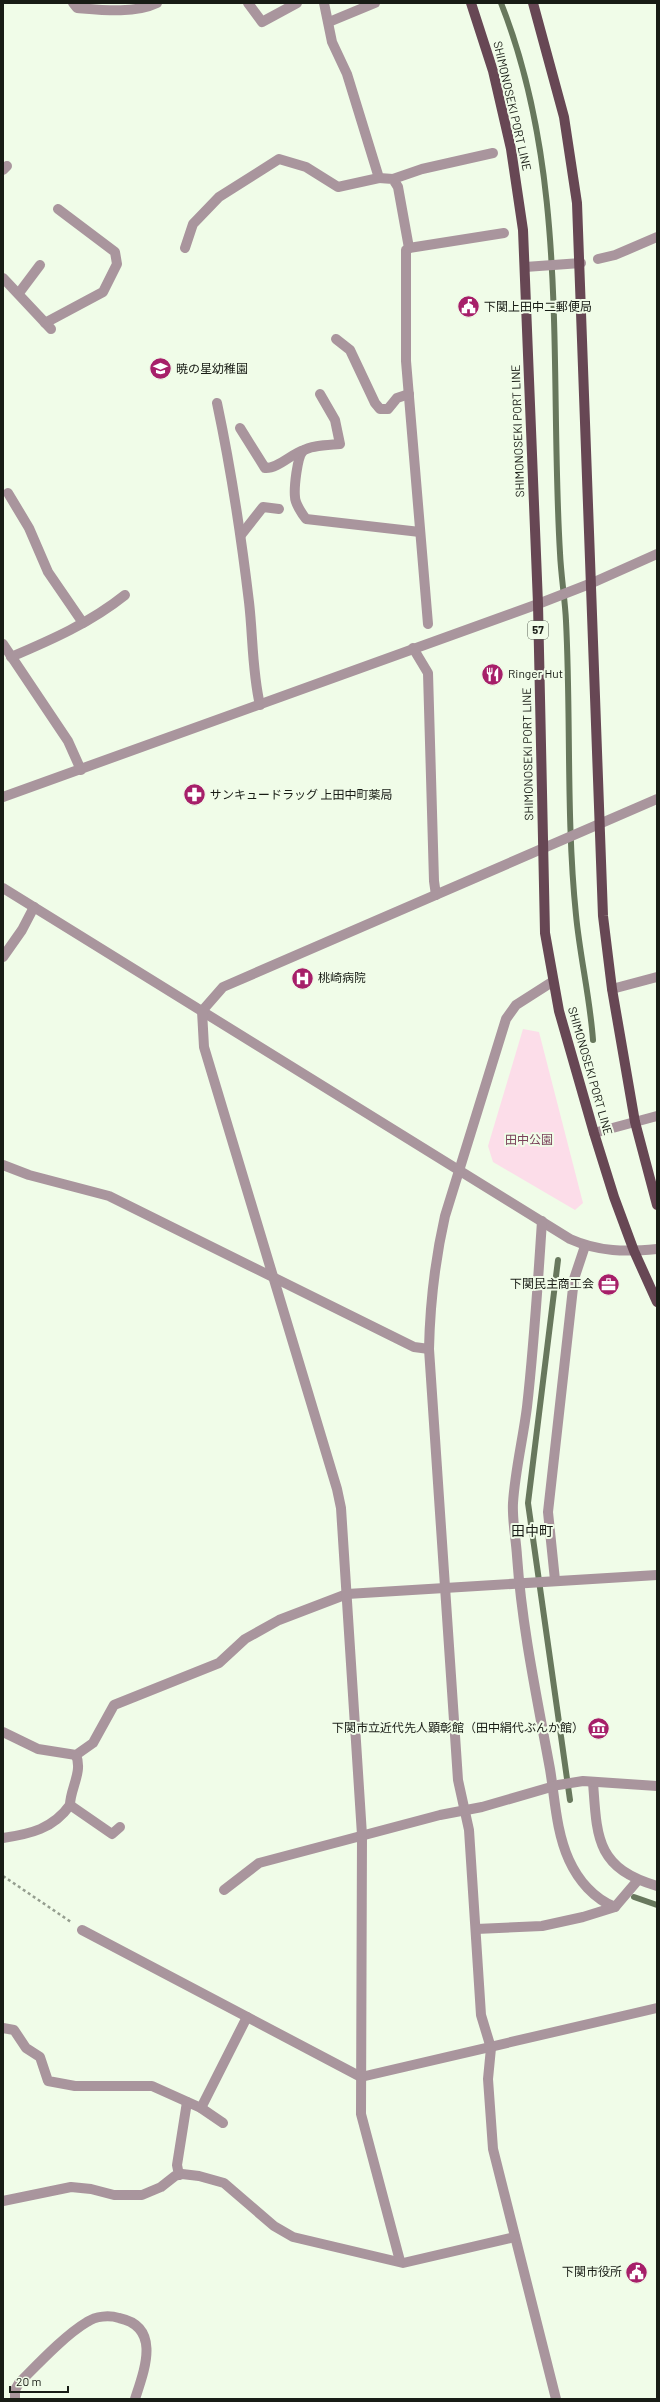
<svg xmlns="http://www.w3.org/2000/svg" width="660" height="2402" viewBox="0 0 660 2402" font-family="Barlow,'Noto Sans JP',sans-serif">
<style>
.green{fill:#fcdde9}
.lines{fill:none;stroke-linecap:round;stroke-linejoin:round}
.stream{stroke:#68785d;stroke-width:6}
.path{stroke:#959e8f;stroke-width:2.5;stroke-dasharray:3 3;stroke-linecap:butt}
.minor{stroke:#a9959d;stroke-width:10}
.major{stroke:#674754;stroke-width:10}
.labels{text-anchor:middle;stroke-width:4;stroke-linejoin:round;paint-order:stroke}
.shield{fill:#f0fce8;stroke:#595f54;stroke-width:1}
.shield-label{font-size:11px;font-weight:bold;fill:#181c15}
.street-label{font-size:12px;fill:#181c15;stroke:#f0fce8}
.poi-label{font-size:12px;fill:#181c15;stroke:#f0fce8;text-anchor:start}
.park-label{font-size:12px;fill:#7a415a;stroke:#f0fce8}
.quarter-label{font-size:14px;fill:#181c15;stroke:#f0fce8}
</style>
<rect width="100%" height="100%" fill="#f0fce8"/>
<path class="green" d="M523,1029L539,1032L583,1203L575,1210L493,1162L488,1146Z"/>
<g class="lines">
<g class="stream">
<path d="M501,3C570,177 549,371 560,553C561,576 565,599 566,621C571,719 566,818 576,915C580,957 590,998 593,1040"/>
<path d="M558,1260L528,1503L570,1800"/>
<path d="M634,1897L657,1905"/>
</g>
<path class="path" d="M3,1876L71,1922"/>
<g class="minor">
<path d="M73,3L77,8C101,10 134,14 157,3"/>
<path d="M248,3L262,22L297,3"/>
<path d="M324,3L332,42L347,74L379,178L393,179L398,187L409,248L406,250V361L428,624"/>
<path d="M329,22L375,3"/>
<path d="M3,170L7,166"/>
<path d="M393,179L422,169L493,153"/>
<path d="M185,248L193,224L219,197L279,159L306,167L338,187L379,178"/>
<path d="M409,248L504,233"/>
<path d="M598,259L615,255L657,237"/>
<path d="M525,267L581,263"/>
<path d="M3,278L51,329"/>
<path d="M19,293L40,265"/>
<path d="M45,323L103,292L117,264L115,252L58,209"/>
<path d="M336,339L350,350L375,403L380,409H388L397,398L409,394"/>
<path d="M320,394L335,420L340,444C331,445 311,445 303,451C297,457 294,488 295,497C295,503 302,514 306,519L420,532"/>
<path d="M217,403C231,469 241,535 249,602C253,636 252,671 260,705"/>
<path d="M240,428L265,468C278,469 292,453 304,450"/>
<path d="M8,493L29,528L48,572L83,623"/>
<path d="M241,535L263,507L279,509"/>
<path d="M3,644L68,741L81,770"/>
<path d="M413,648L428,673L434,881L436,895"/>
<path d="M11,657C51,640 90,623 125,595"/>
<path d="M3,797L538,604L592,583L657,554"/>
<path d="M3,888L570,1239C599,1252 626,1252 657,1249"/>
<path d="M3,957L22,930L34,907"/>
<path d="M552,982L516,1005L506,1019L445,1216C435,1260 430,1303 429,1349L458,1780L469,1830L481,2015L491,2048L488,2079L493,2149L556,2399"/>
<path d="M612,989L657,977"/>
<path d="M594,1133L657,1116"/>
<path d="M3,1165L29,1175L109,1196L414,1347L429,1349"/>
<path d="M542,1221C538,1283 534,1345 527,1407C523,1439 515,1471 513,1503C512,1520 516,1539 517,1556C522,1628 537,1698 550,1769C555,1799 556,1831 569,1860C578,1880 594,1899 615,1907"/>
<path d="M555,1580L548,1512L574,1279L585,1246"/>
<path d="M3,1732L38,1749L76,1755L93,1743L114,1705L219,1663L245,1639L279,1620L347,1594L657,1575"/>
<path d="M593,1782C597,1838 596,1868 657,1886"/>
<path d="M70,1805C70,1789 83,1772 76,1755"/>
<path d="M3,1838C30,1834 53,1829 70,1805L112,1834L120,1827"/>
<path d="M224,1890L259,1863L440,1815L482,1807L558,1785L583,1781L657,1786"/>
<path d="M476,1929L542,1926L583,1917L615,1907L638,1880"/>
<path d="M82,1930L361,2077L657,2008"/>
<path d="M3,2028L14,2030L26,2048L40,2057L48,2081L75,2086H152L201,2108L223,2123"/>
<path d="M201,2108L247,2017"/>
<path d="M179,2175L177,2165L187,2102"/>
<path d="M3,2201L71,2187L91,2189L114,2195H142L161,2187L175,2176L182,2174L199,2176L224,2183L274,2226L293,2237L403,2263L515,2237"/>
<path d="M400,2261L361,2114L362,1835L341,1508L337,1489L204,1047L202,1011L223,987L657,799"/>
<path d="M15,2399V2390L19,2383C37,2365 65,2335 87,2322C96,2316 109,2315 119,2318C162,2327 144,2371 135,2399"/>
</g>
<g class="major">
<path d="M471,3L493,71L511,149L523,230L538,604L545,933L559,1011L594,1133L614,1197L634,1251L657,1302"/>
<path d="M533,3L564,117L577,203L603,916L612,989L635,1122L657,1205"/>
</g>
</g>
<defs>
<symbol id="civic-disc" viewBox="-11 -11 22 22"><circle r="9.5" fill="#a61f69" stroke="#f0fce8"/><path d="M-.6-6.5H3V-4.5H.6V-3L4-1V1h2V6H-6V1h2V-1L-.6-3ZM-1.2 2.5V6h2.4V2.5Z" fill="#fff"/></symbol>
<symbol id="school-disc" viewBox="-11 -11 22 22"><circle r="9.5" fill="#a61f69" stroke="#f0fce8"/><path d="M0-5L7-2L0 1L-7-2ZM-4 1L0 2.5L4 1V4Q0 6-4 4Z" fill="#fff"/></symbol>
<symbol id="restaurant-disc" viewBox="-11 -11 22 22"><circle r="9.5" fill="#a61f69" stroke="#f0fce8"/><path d="M-5-6h1v4h1v-4h1v4h1v-4h1v5L-1.5 .5V6h-2V.5L-5-1ZM5-6V6H3V1.5H1.5Q1.5-4 5-6Z" fill="#fff"/></symbol>
<symbol id="pharmacy-disc" viewBox="-11 -11 22 22"><circle r="9.5" fill="#a61f69" stroke="#f0fce8"/><path d="M-2-6h4v4h4v4h-4v4h-4v-4h-4v-4h4Z" fill="#fff"/></symbol>
<symbol id="hospital-disc" viewBox="-11 -11 22 22"><circle r="9.5" fill="#a61f69" stroke="#f0fce8"/><path d="M-5-5h3v3.5h4V-5h3V5h-3V1.5h-4V5h-3Z" fill="#fff"/></symbol>
<symbol id="office-disc" viewBox="-11 -11 22 22"><circle r="9.5" fill="#a61f69" stroke="#f0fce8"/><path d="M-6-3h4V-5.5h4V-3h4V5H-6ZM-1-4.5V-3h2v-1.5ZM-6 0V1H6V0Z" fill="#fff"/></symbol>
<symbol id="museum-disc" viewBox="-11 -11 22 22"><circle r="9.5" fill="#a61f69" stroke="#f0fce8"/><path d="M0-6L6-3V-2H-6V-3ZM-5-1h2V3h-2ZM-1-1h2V3h-2ZM3-1h2V3H3ZM-6 4H6V6H-6Z" fill="#fff"/></symbol>
</defs>
<g fill-rule="evenodd">
<use href="#civic-disc" x="456" y="294" width="25" height="25"/>
<use href="#school-disc" x="148" y="356" width="25" height="25"/>
<use href="#restaurant-disc" x="480" y="662" width="25" height="25"/>
<use href="#pharmacy-disc" x="182" y="782" width="25" height="25"/>
<use href="#hospital-disc" x="290" y="966" width="25" height="25"/>
<use href="#office-disc" x="596" y="1272" width="25" height="25"/>
<use href="#museum-disc" x="586" y="1716" width="25" height="25"/>
<use href="#civic-disc" x="624" y="2260" width="25" height="25"/>
</g>
<g class="labels">
<rect class="shield" x="528" y="621" width="20" height="18" rx="3"/>
<g class="shield-label">
<text x="538" y="634">57</text>
</g>
<g class="street-label">
<text transform="translate(512 106) rotate(77)" y="4">SHIMONOSEKI PORT LINE</text>
<text transform="translate(518 431) rotate(-92)" y="4">SHIMONOSEKI PORT LINE</text>
<text transform="translate(528 754) rotate(-91)" y="4">SHIMONOSEKI PORT LINE</text>
<text transform="translate(590 1071) rotate(74)" y="4">SHIMONOSEKI PORT LINE</text>
</g>
<g class="poi-label">
<text x="484" y="311">下関上田中二郵便局</text>
<text x="176" y="373">暁の星幼稚園</text>
<text x="508" y="678">Ringer Hut</text>
<text x="210" y="799">サンキュードラッグ 上田中町薬局</text>
<text x="318" y="982">桃崎病院</text>
<text x="594" y="1288" text-anchor="end">下関民主商工会</text>
<text x="584" y="1732" text-anchor="end">下関市立近代先人顕彰館（田中絹代ぶんか館）</text>
<text x="622" y="2276" text-anchor="end">下関市役所</text>
</g>
<g class="park-label">
<text x="529" y="1144">田中公園</text>
</g>
<g class="quarter-label">
<text x="532" y="1536">田中町</text>
</g>
</g>
<rect width="660" height="2402" fill="none" stroke="#181c15" stroke-width="8"/>
<path d="M10 2386v6h58v-6" fill="none" stroke="#181c15" stroke-width="2"/>
<text x="16" y="2386" font-size="12" fill="#181c15" stroke="#f0fce8" stroke-width="3" paint-order="stroke">20 m</text>
</svg>
